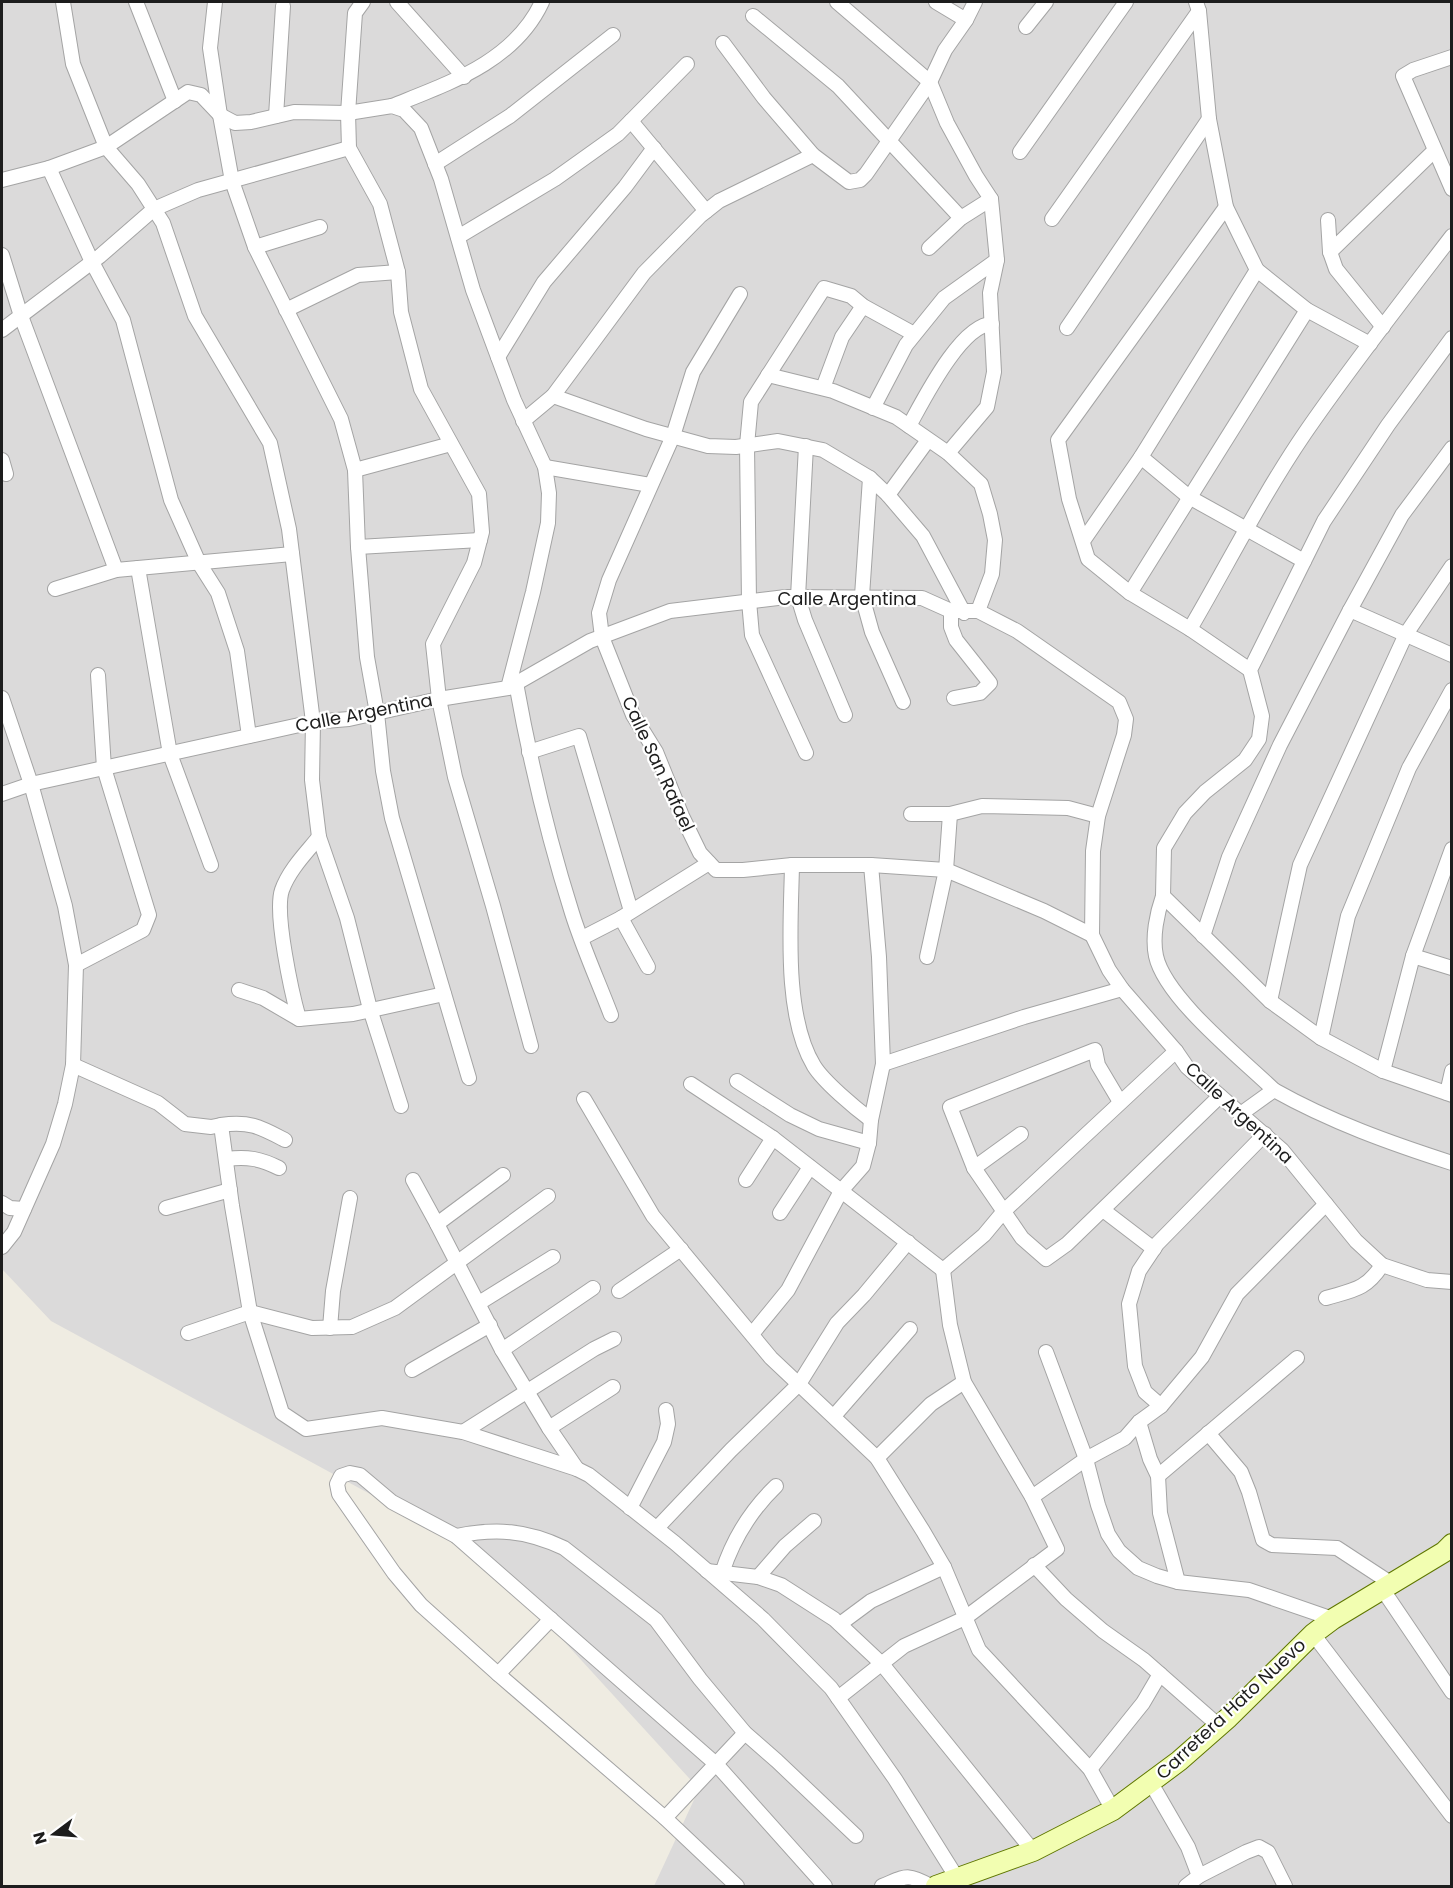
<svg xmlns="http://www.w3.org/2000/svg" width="1453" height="1888" viewBox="0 0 1453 1888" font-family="Poppins,sans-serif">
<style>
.residential{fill:#dbdada}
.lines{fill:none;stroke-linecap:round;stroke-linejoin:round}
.street-casing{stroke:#a4a4a4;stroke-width:16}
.secondary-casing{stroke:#5f7700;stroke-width:22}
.street{stroke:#fff;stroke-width:14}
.secondary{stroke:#f2feb1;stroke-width:20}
.labels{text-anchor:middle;stroke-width:4.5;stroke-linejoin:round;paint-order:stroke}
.street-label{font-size:18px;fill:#1d1d1d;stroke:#fff}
</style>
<rect width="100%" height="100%" fill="#efece2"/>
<path class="residential" d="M2,2H1451V1886H654L699,1789L488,1558L51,1321L2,1269Z"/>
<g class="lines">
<defs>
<g id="street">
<path d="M63,2L73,64L106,147L138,184L163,223L195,316L270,443L289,529L313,722L312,780L319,837L347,918L370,1009L401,1106"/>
<path d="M136,2L175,101"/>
<path d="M215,2L210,48L220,115L232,181L255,247L341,419L355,470L358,547L367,657L377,713L383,771L392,818L469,1078"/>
<path d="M363,2L355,13L348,113L349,148L380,204L398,272L401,312L421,389L479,494L482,532L474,563L433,644L439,699L455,777L493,906L531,1046"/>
<path d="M397,2L464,77"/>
<path d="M837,2L930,82L947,123L976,176L991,199L997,260L990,293L994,372L987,407L948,453"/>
<path d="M936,2L966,20"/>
<path d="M1196,2L1199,11L1209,119L1226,207L1257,270L1307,310L1370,344"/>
<path d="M753,16L838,86L961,218"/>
<path d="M1026,27L1046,2"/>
<path d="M723,43L764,98L813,155L849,182L860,180L866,174L930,82L945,50L966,20L975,2"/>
<path d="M1452,57L1413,70L1403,76L1452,189"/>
<path d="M392,106C449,83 514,62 542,2"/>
<path d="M276,116L283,6"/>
<path d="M631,121L706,211"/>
<path d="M1020,152L1126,2"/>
<path d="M435,164L510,116L613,35"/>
<path d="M49,168L92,262L123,320L171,500L199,563L218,593L237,651L249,736"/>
<path d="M2,180L49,168L106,147L188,92L201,95L220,115L235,123L251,122L294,112L348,113L392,106L404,110L421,128L441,179L473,290L514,400L545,467L549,493L548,523L533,592L508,688"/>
<path d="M1226,207L1058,440L1069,499L1088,559L1130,593L1190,629L1250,670"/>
<path d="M1052,219L1199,11"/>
<path d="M1328,220L1330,252L1336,269L1383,327"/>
<path d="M458,237L555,179L618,134L687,64"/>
<path d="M255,247L320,227"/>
<path d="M929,248L961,218L991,199"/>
<path d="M1330,252L1434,151"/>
<path d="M2,255L21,316L116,570"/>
<path d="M740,294L693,372L673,436L609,580L599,613L602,637L633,715L656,752L682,816L700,853L716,870H743L792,865H871L946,870L1044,911L1092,935"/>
<path d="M286,310L358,275L398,272"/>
<path d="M1067,328L1209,119"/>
<path d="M2,330L100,256L154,209L198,190L349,148"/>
<path d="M1452,338L1388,425L1324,521L1250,670L1262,716L1259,739L1245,760L1205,792L1185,813L1164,848L1163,896L1270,1001L1321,1038L1383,1071L1452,1095"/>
<path d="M498,357L544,282L625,187L654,148"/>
<path d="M768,375L833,391L896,417L948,453L981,484L990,514L995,540L992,574L978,611"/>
<path d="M823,388L842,337L863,306"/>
<path d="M553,396L646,429L708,446L736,447L778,441L823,450L870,478L888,495L923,536L964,613"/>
<path d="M873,408L906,345L944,298L997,260"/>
<path d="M523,421L553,396L644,273L700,216L719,201L813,155"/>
<path d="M909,426C923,401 961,324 992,324"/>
<path d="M806,446L798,597L805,620L845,715"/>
<path d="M1141,457L1189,497L1304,561"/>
<path d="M2,460L6,474"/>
<path d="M545,467L650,485"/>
<path d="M355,470L451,444"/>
<path d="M870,478L862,596L872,632L903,702"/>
<path d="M888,495L928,440"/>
<path d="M1083,541L1141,457L1257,270"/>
<path d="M358,547L480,540"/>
<path d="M138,568L170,754L211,865"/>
<path d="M55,589L116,570L292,554"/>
<path d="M1130,593L1307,310"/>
<path d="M1350,610L1452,655"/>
<path d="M951,611V627L956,640L990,683L980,693L954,698"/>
<path d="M1190,629C1228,564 1262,496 1305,433C1351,366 1402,301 1452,236"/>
<path d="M516,683C530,761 548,837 572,913C583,948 598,981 611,1015"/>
<path d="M2,698L31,784L65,906L76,965L73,1065L65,1104L53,1144L14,1232L2,1247"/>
<path d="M529,752L579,736L631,911"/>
<path d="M806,753L752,635L749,601L747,445L751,402L824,288L851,296L863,306L914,334"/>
<path d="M2,794L31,784L313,722L349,719L439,699L508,688L590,641L670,611L786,597L922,598L951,611H978L1017,631L1119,702L1126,719L1124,735L1098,816L1093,851L1092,935L1109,970L1122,989L1176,1051L1187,1067L1282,1150L1356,1241L1382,1265L1427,1280L1452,1282"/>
<path d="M911,814H950L982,806L1068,808L1098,816"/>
<path d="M792,865C791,922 783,1015 814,1066C824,1082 855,1108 871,1120"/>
<path d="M1163,896C1157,913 1152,937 1156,956C1165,998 1242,1059 1274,1090"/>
<path d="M621,918L648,967"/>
<path d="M1203,936L1229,857L1280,745L1350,610L1402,515L1452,448"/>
<path d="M582,938L621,918L709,863"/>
<path d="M1413,956L1452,968"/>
<path d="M927,957L946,870L950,814"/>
<path d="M76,965L143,930L149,915L104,768L98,675"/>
<path d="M239,990L263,998L299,1019L353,1014L444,994"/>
<path d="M1270,1001L1300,865L1406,634L1452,566"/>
<path d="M299,1019C292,994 274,913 282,890C289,870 306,853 319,837"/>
<path d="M1321,1038L1348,916L1409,768L1452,690"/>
<path d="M883,1064L1024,1017L1122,989"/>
<path d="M73,1065L158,1103L185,1124L211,1127L221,1125L232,1206L250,1312L282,1413L306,1429L382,1418L463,1432L577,1469L589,1475L675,1543L763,1619L831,1688L895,1779L957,1878"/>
<path d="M1383,1071L1413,956L1452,849"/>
<path d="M737,1081L790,1115L819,1129L869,1143"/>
<path d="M691,1084L773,1138L943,1270L984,1235L1004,1211L1176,1051"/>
<path d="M1447,1093L1452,1071"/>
<path d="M584,1099L653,1216L771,1358L877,1458L923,1531L944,1567L979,1650L1090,1769L1113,1810"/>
<path d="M1120,1102L1098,1065L1095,1050L950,1107L974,1168L1022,1238L1046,1259L1067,1244L1220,1096"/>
<path d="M1242,1113L1274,1090C1331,1122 1390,1143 1452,1163"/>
<path d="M221,1125C250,1121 260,1127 285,1140"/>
<path d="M227,1159C247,1156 261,1159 279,1168"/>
<path d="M974,1168L1021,1134"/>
<path d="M413,1180L437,1224L502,1350L549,1428L577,1469"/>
<path d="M746,1180L773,1138"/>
<path d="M2,1203L10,1208L24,1209"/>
<path d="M166,1208L230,1190"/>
<path d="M1103,1210L1154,1249"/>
<path d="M780,1213L810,1167"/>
<path d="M437,1224L503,1175"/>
<path d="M619,1291L681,1249"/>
<path d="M1326,1298C1353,1290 1366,1290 1382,1265"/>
<path d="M479,1303L553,1257"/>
<path d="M330,1328L333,1291L350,1198"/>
<path d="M188,1333L250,1312L312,1328L352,1327L395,1308L548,1196"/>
<path d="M752,1334L788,1290L841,1191L863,1166L869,1143L871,1120L883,1064L879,957L871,865"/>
<path d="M502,1350L593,1288"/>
<path d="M1046,1352L1086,1459L1098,1505L1108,1534L1119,1551L1138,1568L1157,1576L1178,1582L1249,1590L1333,1619"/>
<path d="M412,1370L490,1325"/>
<path d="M1161,1406L1145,1392L1135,1366L1129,1304L1139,1271L1157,1244L1265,1134"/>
<path d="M834,1416L910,1329"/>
<path d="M1139,1422L1150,1459L1158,1476L1160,1513L1178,1582"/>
<path d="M549,1428L613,1387"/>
<path d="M463,1432L594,1349L614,1339"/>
<path d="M1208,1433L1241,1472L1249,1492L1263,1540L1272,1545L1337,1548L1392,1584"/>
<path d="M877,1458L931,1404L964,1382"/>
<path d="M1158,1476L1297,1358"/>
<path d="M1032,1497L1086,1459L1125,1438L1139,1422L1161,1406L1202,1357L1237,1294L1326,1204"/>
<path d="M630,1508L664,1442L668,1424L666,1410"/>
<path d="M657,1528L731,1450L799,1384L837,1323L864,1295L908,1242"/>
<path d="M456,1536C496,1528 526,1530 564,1548L656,1620L700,1679L745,1733L777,1761L856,1836"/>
<path d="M1034,1565L1066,1599L1103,1631L1144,1660L1219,1726"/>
<path d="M707,1571L758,1577L781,1585L834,1619L882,1664L1033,1851"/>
<path d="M722,1573C733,1539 750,1511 776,1486"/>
<path d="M758,1577L785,1546L814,1521"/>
<path d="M1383,1590L1452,1692"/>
<path d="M840,1624L871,1601L944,1567"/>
<path d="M1313,1634L1452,1816"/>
<path d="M498,1674L551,1619"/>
<path d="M838,1698L904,1646L965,1618L1057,1549L1032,1497L964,1382L950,1325L943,1270"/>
<path d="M1090,1769L1143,1703L1160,1674"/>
<path d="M1151,1783L1188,1847L1199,1876L1186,1886"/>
<path d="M665,1818L745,1733"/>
<path d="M1199,1876L1246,1852L1259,1847L1268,1852L1285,1886"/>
<path d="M737,1886L665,1818L498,1674L421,1605L394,1573L339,1494L337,1484L341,1476L350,1473L360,1475L392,1502L456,1536L716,1764L825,1886"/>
<path d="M882,1886C907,1876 906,1873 931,1886"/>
</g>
<path id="secondary" d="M936,1886L1033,1851L1113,1810L1179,1761L1228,1718L1313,1634L1333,1619L1444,1552L1452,1544"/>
</defs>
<use href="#street" class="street-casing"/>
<use href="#secondary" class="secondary-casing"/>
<use href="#street" class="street"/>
<use href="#secondary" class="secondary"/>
</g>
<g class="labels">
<g class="street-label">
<text x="847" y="605">Calle Argentina</text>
<text transform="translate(364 713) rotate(-11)" y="6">Calle Argentina</text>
<text transform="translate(658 764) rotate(65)" y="6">Calle San Rafael</text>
<text transform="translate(1239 1113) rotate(43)" y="6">Calle Argentina</text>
<text transform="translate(1231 1709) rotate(-43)" y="6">Carretera Hato Nuevo</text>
</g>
</g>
<rect width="1453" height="1888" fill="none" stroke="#1d1d1d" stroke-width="6"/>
<g transform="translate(54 1834) rotate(254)" stroke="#ffffff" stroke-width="4.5" paint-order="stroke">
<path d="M0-4.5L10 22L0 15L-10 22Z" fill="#1d1d1d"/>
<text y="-9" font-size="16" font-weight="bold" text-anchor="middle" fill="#1d1d1d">N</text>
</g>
</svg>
